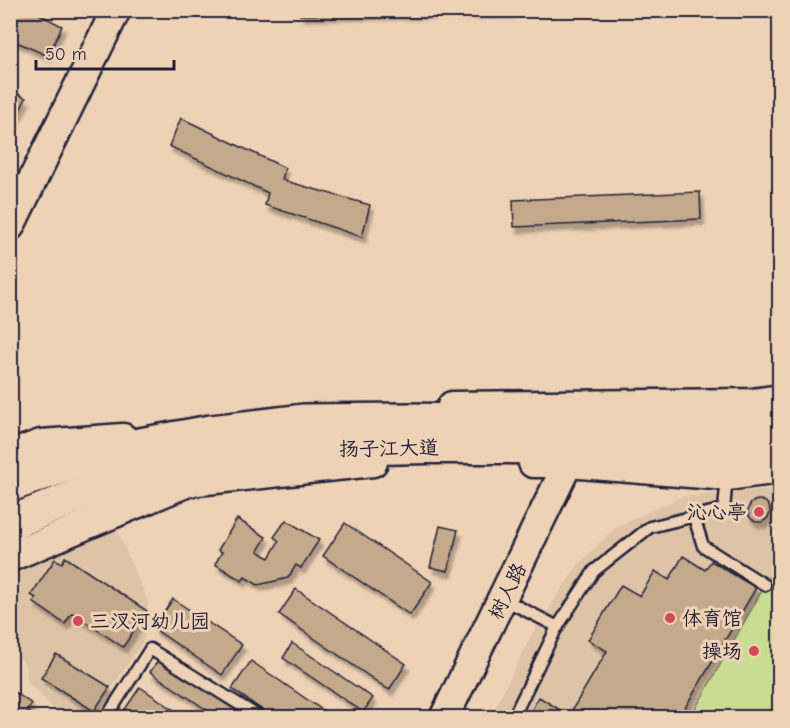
<svg xmlns="http://www.w3.org/2000/svg" width="790" height="728" viewBox="0 0 790 728" font-family="'Comic Neue','LXGW WenKai TC',sans-serif">
<style>
.built{fill:#dec3a6}
.green{fill:#c9dd92;stroke:#768066;stroke-width:1.5}
.building{fill:#c4a98a;stroke:#22223b;stroke-width:1.5;filter:url(#shadow)}
.lines{fill:none;stroke-linecap:round;stroke-linejoin:round}
.lane-casing{stroke:#22223b;stroke-width:15}
.secondary-casing{stroke:#22223b;stroke-width:33}
.highway-casing{stroke:#22223b;stroke-width:38}
.lane{stroke:#efd2b5;stroke-width:10}
.secondary{stroke:#efd2b5;stroke-width:28}
.highway{stroke:#efd2b5;stroke-width:33}
.poi-dot{fill:#d1495b;stroke:#efd2b5;stroke-width:2}
.labels{text-anchor:middle;stroke-width:6;stroke-linejoin:round;paint-order:stroke}
.street-label{font-size:20px;fill:#22223b;stroke:#efd2b5}
.poi-label{font-size:20px;fill:#22223b;stroke:#efd2b5;text-anchor:end}
</style>
<defs>
<filter id="shadow"><feDropShadow dx="3.5" dy="6" stdDeviation="1.5" flood-color="#0004"/></filter>
</defs>
<rect width="100%" height="100%" fill="#efd2b5"/>
<filter id="ink" filterUnits="userSpaceOnUse"><feTurbulence type="fractalNoise" baseFrequency=".0167" numOctaves="2"/><feDisplacementMap in="SourceGraphic" scale="12" xChannelSelector="R" yChannelSelector="G"/><feConvolveMatrix kernelMatrix="1 2 1 2 8 2 1 2 1" color-interpolation-filters="sRGB"/></filter>
<g filter="url(#ink)">
<g class="built">
<path d="M779,488V717L490,718L532,634L578,565L616,527L681,497Z"/>
<path d="M114,523L148,602L144,640L92,717H62L28,682L26,666L11,645L10,564Z"/>
</g>
<path class="green" d="M779,560V717L690,718Z"/>
<g class="building">
<path d="M10,10H31L62,26L48,56L10,39Z"/>
<path d="M300,10H511V12L300,15Z"/>
<path d="M10,90L26,98L11,128H10Z"/>
<path d="M181,118L285,168L282,180L370,205L362,237L265,205L268,193L169,146Z"/>
<path d="M700,192L701,219L514,227L513,200Z"/>
<circle cx="759" cy="511" r="11"/>
<path d="M237,519L266,537L258,551L269,558L279,541L274,537L286,520L319,540L301,568L296,565L288,578L258,585L245,577L242,581L215,564L222,552L218,550Z"/>
<path d="M345,523L432,582L410,615L323,556Z"/>
<path d="M440,526L458,530L448,571L430,567Z"/>
<path d="M683,556L705,570L711,561L756,588L679,718H585L572,710L607,651L588,640L621,585L640,596L655,571L669,580Z"/>
<path d="M65,557L147,611L123,647L72,613L65,624L33,602L36,598L31,595L55,559L62,563Z"/>
<path d="M296,589L406,664L389,690L279,614Z"/>
<path d="M173,599L242,645L222,675L153,628Z"/>
<path d="M292,643L373,698L363,712L283,658Z"/>
<path d="M56,654L110,687L94,711L41,678Z"/>
<path d="M159,659L244,715L242,718H219L150,672Z"/>
<path d="M251,661L334,718H274L232,689Z"/>
<path d="M140,687L186,718H125L121,715Z"/>
<path d="M10,689L32,704L27,711L36,718H10Z"/>
<path d="M539,697L573,718H527Z"/>
</g>
<g class="lines">
<defs>
<g id="lane">
<path d="M694,517L703,546L765,585"/>
<path d="M503,599L558,627"/>
<path d="M106,718L150,649L261,718"/>
<path d="M513,718L556,629L594,571L650,527L724,509L727,477"/>
</g>
<g id="secondary">
<path d="M10,226L116,10"/>
<path d="M452,406L752,403L780,399"/>
<path d="M10,455L41,444L123,438"/>
<path d="M533,463H568L727,476L780,469"/>
<path d="M10,557L188,482L373,462"/>
<path d="M444,718L568,463"/>
</g>
<g id="highway">
<path d="M10,485L107,451L211,432L304,421L409,420L612,424L748,423L780,420"/>
<path d="M10,525L25,517C57,505 90,489 123,480C278,439 439,447 598,447C658,447 719,454 780,447"/>
</g>
</defs>
<use href="#lane" class="lane-casing"/>
<use href="#secondary" class="secondary-casing"/>
<use href="#highway" class="highway-casing"/>
<use href="#lane" class="lane"/>
<use href="#secondary" class="secondary"/>
<use href="#highway" class="highway"/>
</g>
</g>
<g class="poi-dot">
<circle cx="759" cy="512" r="6"/>
<circle cx="670" cy="618" r="6"/>
<circle cx="78" cy="621" r="6"/>
<circle cx="754" cy="651" r="6"/>
</g>
<g class="labels">
<g class="street-label">
<text transform="translate(389 448) rotate(-1)" y="7">扬子江大道</text>
<text transform="translate(507 591) rotate(-64)" y="7">树人路</text>
</g>
<g class="poi-label">
<text x="747" y="519">沁心亭</text>
<text x="682" y="625" text-anchor="start">体育馆</text>
<text x="90" y="628" text-anchor="start">三汊河幼儿园</text>
<text x="742" y="658">操场</text>
</g>
</g>
<rect width="790" height="728" fill="none" stroke="#efd2b5" stroke-width="36"/>
<rect x="18" y="18" width="754" height="692" fill="none" stroke="#22223b" stroke-width="2" filter="url(#ink)"/>
<path d="M36 60v9h138v-9" fill="none" stroke="#22223b" stroke-width="3"/>
<text x="45" y="60" font-size="18" fill="#22223b" stroke="#efd2b5" stroke-width="4.5" paint-order="stroke">50 m</text>
</svg>
